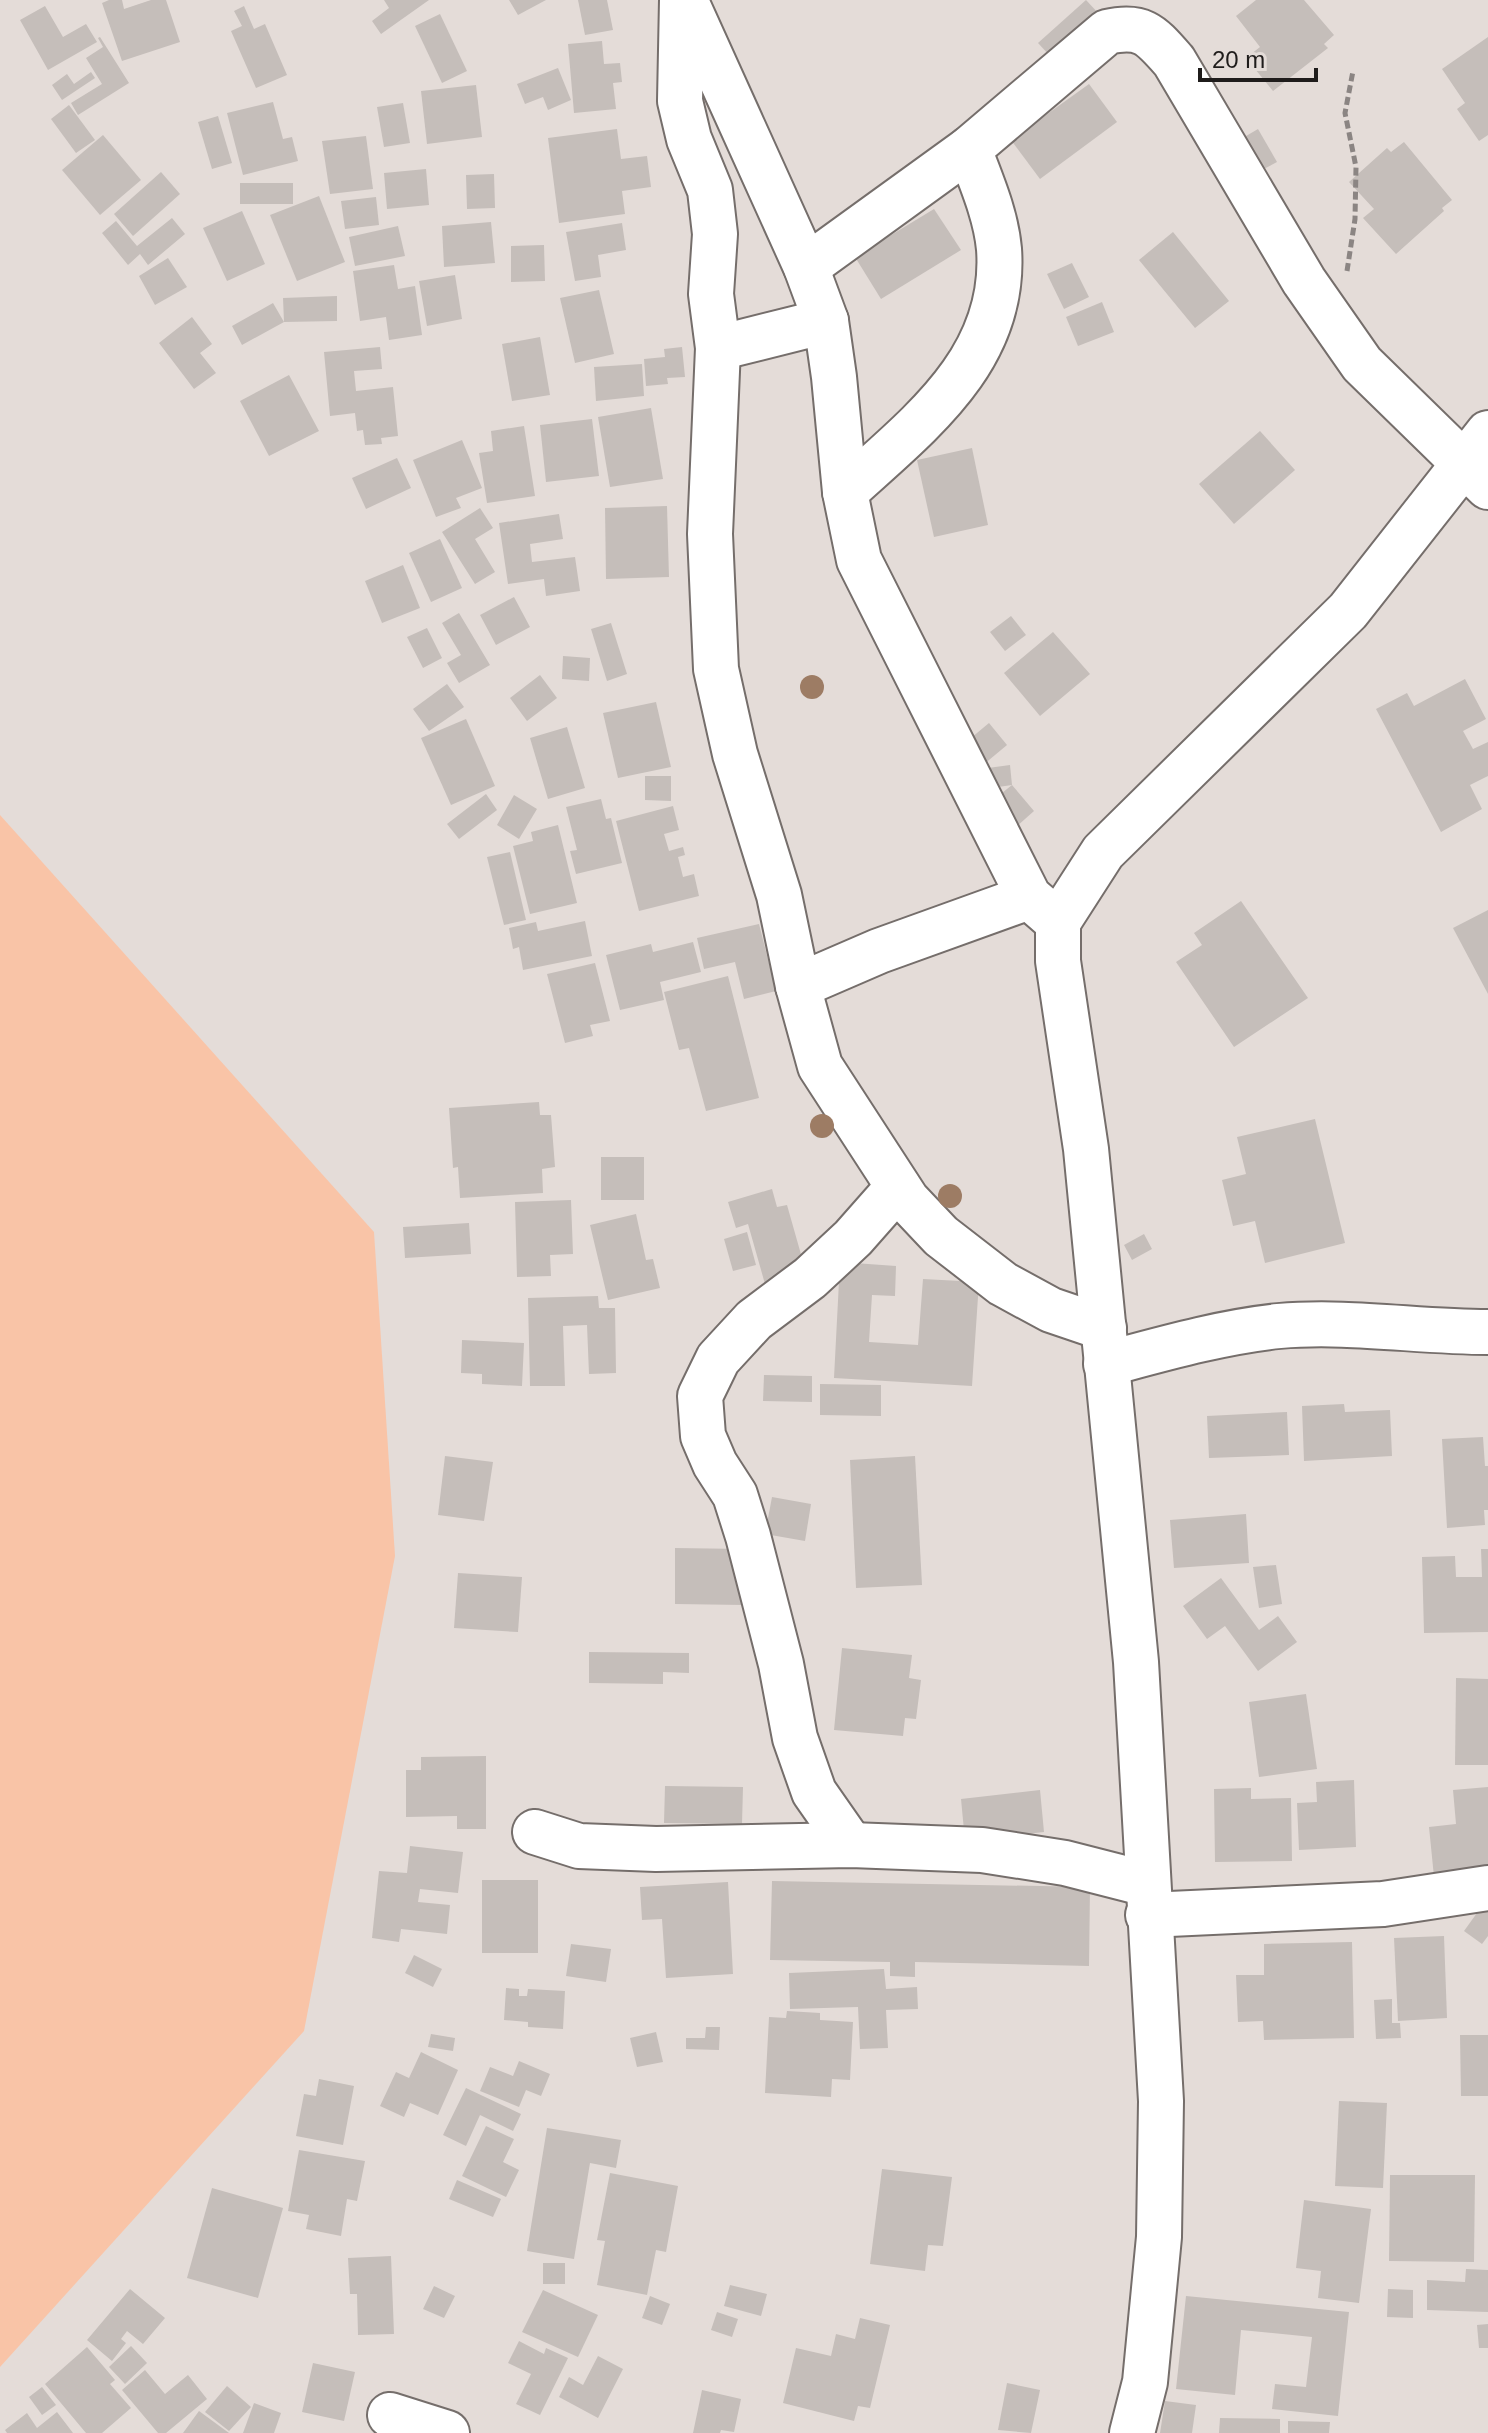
<svg xmlns="http://www.w3.org/2000/svg" width="1488" height="2433" viewBox="0 0 1488 2433" font-family="Arial,sans-serif">
<style>
.green{fill:#f9c4a7}
.building{fill:#c5beba}
.lines{fill:none;stroke-linecap:round;stroke-linejoin:round}
.minor-casing{stroke:#756e6b;stroke-width:48}
.path{stroke:#8b8583;stroke-width:5;stroke-dasharray:8 4;stroke-linecap:butt}
.minor{stroke:#fff;stroke-width:44}
.tree{fill:#9d7c64}
</style>
<rect width="100%" height="100%" fill="#e4dcd8"/>
<path class="green" d="M0,815L374,1232L395,1556L304,2031L0,2367Z"/>
<g class="building">
<path d="M109,0H122L124,9L151,0H166L180,42L122,61L102,3Z"/>
<path d="M384,0H429L381,34L372,21L389,8Z"/>
<path d="M509,0H546L518,15Z"/>
<path d="M578,0H607L613,30L585,35Z"/>
<path d="M1086,0L1099,14L1051,57L1038,43Z"/>
<path d="M1256,0H1304L1334,35L1324,44L1328,48L1273,91L1246,58L1260,47L1236,16Z"/>
<path d="M45,6L63,37L86,24L97,42L48,70L20,20Z"/>
<path d="M244,6L254,29L265,24L287,75L256,88L231,31L242,26L234,11Z"/>
<path d="M440,14L467,71L442,83L415,26Z"/>
<path d="M100,37L129,83L78,115L71,103L102,84L86,58L103,47L98,38Z"/>
<path d="M1488,37V135L1479,141L1457,109L1465,103L1442,69Z"/>
<path d="M602,41L604,64L620,63L622,82L613,83L616,109L574,113L568,44Z"/>
<path d="M558,68L571,100L548,110L543,97L525,104L517,84Z"/>
<path d="M91,72L95,78L62,100L52,85L67,74L74,84Z"/>
<path d="M1089,84L1117,122L1040,179L1011,140Z"/>
<path d="M476,85L482,137L427,144L421,91Z"/>
<path d="M273,102L283,139L292,137L298,161L243,175L227,113Z"/>
<path d="M403,103L410,143L384,147L377,107Z"/>
<path d="M69,105L95,140L76,153L51,119Z"/>
<path d="M218,116L232,163L212,169L198,122Z"/>
<path d="M617,129L621,159L647,156L651,187L622,191L625,214L559,223L548,138Z"/>
<path d="M1258,129L1277,162L1260,171L1241,139Z"/>
<path d="M103,135L141,180L100,215L62,170Z"/>
<path d="M366,136L373,189L330,194L322,141Z"/>
<path d="M1404,142L1452,200L1442,208L1444,211L1396,254L1363,218L1374,209L1349,182L1387,148L1391,152Z"/>
<path d="M426,169L429,205L387,209L384,173Z"/>
<path d="M161,172L180,194L133,236L114,214Z"/>
<path d="M494,174L495,208L467,209L466,175Z"/>
<rect x="240" y="183" width="53" height="21"/>
<path d="M319,196L345,262L297,281L270,215Z"/>
<path d="M376,197L379,225L345,229L341,201Z"/>
<path d="M934,209L961,250L881,299L855,257Z"/>
<path d="M242,211L265,264L227,281L203,228Z"/>
<path d="M172,218L185,234L148,265L140,254L128,265L102,233L116,221L137,246Z"/>
<path d="M491,222L495,263L444,267L442,226Z"/>
<path d="M622,223L626,250L598,255L601,277L575,281L566,232Z"/>
<path d="M398,226L405,256L355,266L349,237Z"/>
<path d="M1173,232L1229,301L1195,328L1139,260Z"/>
<path d="M544,245L545,281L511,282V246Z"/>
<path d="M168,258L187,287L155,305L139,276Z"/>
<path d="M1072,263L1089,297L1064,309L1047,274Z"/>
<path d="M394,265L398,289L415,286L422,335L389,340L386,317L360,321L353,271Z"/>
<path d="M455,275L462,319L427,326L419,281Z"/>
<path d="M599,290L614,354L575,363L560,298Z"/>
<path d="M337,296V321L284,322L242,345L232,326L273,303L284,322L283,298Z"/>
<path d="M1102,302L1114,332L1078,346L1066,317Z"/>
<path d="M192,317L212,344L200,353L216,373L194,389L159,343Z"/>
<path d="M540,337L550,395L512,401L502,344Z"/>
<path d="M380,347L382,369L354,371L356,391L393,387L398,436L381,438L382,444L365,445L363,430L357,431L355,413L330,416L324,352Z"/>
<path d="M682,347L685,377L667,378L668,384L646,386L644,359L665,357L664,349Z"/>
<path d="M642,364L644,396L596,401L594,367Z"/>
<path d="M289,375L319,431L269,456L240,401Z"/>
<path d="M651,408L663,479L610,487L598,417Z"/>
<path d="M592,419L599,476L546,482L540,425Z"/>
<path d="M524,426L535,496L487,503L479,453L493,451L491,431Z"/>
<path d="M1260,431L1295,470L1234,524L1199,484Z"/>
<path d="M462,440L482,488L456,498L461,508L436,517L413,460Z"/>
<path d="M972,448L988,525L934,537L917,460Z"/>
<path d="M397,458L411,488L366,509L352,478Z"/>
<path d="M667,506L669,577L606,579L605,508Z"/>
<path d="M480,508L493,528L475,539L495,572L475,584L442,532Z"/>
<path d="M559,514L563,539L530,544L532,562L575,557L580,591L546,596L544,579L508,584L499,523Z"/>
<path d="M440,539L462,588L431,602L409,553Z"/>
<path d="M403,565L420,608L382,623L365,581Z"/>
<path d="M514,597L530,627L496,645L480,615Z"/>
<path d="M459,613L490,665L459,683L447,663L461,655L442,623Z"/>
<path d="M1011,616L1026,635L1005,651L990,632Z"/>
<path d="M611,623L627,674L607,681L591,629Z"/>
<path d="M427,628L442,658L423,668L407,637Z"/>
<path d="M1053,632L1090,674L1040,716L1004,673Z"/>
<path d="M563,656L590,658L589,681L562,679Z"/>
<path d="M540,675L557,698L527,721L510,698Z"/>
<path d="M1465,679L1486,719L1463,731L1473,749L1488,742V776L1470,785L1482,809L1441,832L1376,709L1407,693L1414,706Z"/>
<path d="M447,684L464,707L429,731L413,709Z"/>
<path d="M656,702L671,767L618,778L603,713Z"/>
<path d="M466,719L495,786L451,805L421,738Z"/>
<path d="M989,723L1007,745L983,765L965,743Z"/>
<path d="M567,727L585,788L548,799L530,738Z"/>
<path d="M1010,765L1012,785L991,788L988,768Z"/>
<path d="M645,776H671V801L645,800Z"/>
<path d="M1012,785L1034,811L1015,828L992,801Z"/>
<path d="M486,794L497,810L459,839L447,824Z"/>
<path d="M514,795L537,809L519,839L497,825Z"/>
<path d="M601,799L606,819L611,818L622,863L576,874L570,851L577,850L566,807Z"/>
<path d="M673,806L679,830L664,834L669,851L683,847L685,855L678,857L683,877L694,874L699,896L639,911L616,821Z"/>
<path d="M558,825L577,903L530,914L513,846L533,841L531,832Z"/>
<path d="M510,852L526,920L504,925L487,857Z"/>
<path d="M1241,901L1308,998L1234,1047L1176,962L1202,945L1194,933Z"/>
<path d="M1488,910V994L1453,928Z"/>
<path d="M585,921L592,956L523,970L519,947L513,949L509,928L536,922L538,931Z"/>
<path d="M759,924L776,991L744,999L735,962L704,969L697,938Z"/>
<path d="M693,942L701,972L660,982L664,1000L620,1010L606,955L651,944L653,952Z"/>
<path d="M595,963L610,1021L590,1025L593,1036L565,1043L547,974Z"/>
<path d="M728,976L759,1098L706,1111L689,1048L679,1050L664,992Z"/>
<path d="M539,1102L540,1115H551L555,1167L542,1169L543,1193L460,1198L458,1167L453,1168L449,1108Z"/>
<path d="M1315,1119L1345,1243L1265,1263L1255,1221L1233,1226L1222,1180L1246,1174L1237,1137Z"/>
<rect x="601" y="1157" width="43" height="43"/>
<path d="M772,1189L777,1207L787,1205L806,1272L765,1284L748,1224L736,1228L728,1202Z"/>
<path d="M571,1200L573,1254L550,1255L551,1276L517,1277L515,1202Z"/>
<path d="M636,1214L646,1260L653,1259L660,1288L608,1300L590,1225Z"/>
<path d="M469,1223L471,1254L405,1258L403,1227Z"/>
<path d="M747,1232L756,1265L733,1271L724,1239Z"/>
<path d="M1144,1234L1152,1249L1132,1260L1124,1245Z"/>
<path d="M840,1262L896,1266L895,1296L872,1295L869,1342L918,1345L923,1279L979,1282L972,1386L834,1378Z"/>
<path d="M598,1296L599,1308H615L616,1373L589,1374L587,1325L563,1326L565,1386H530L528,1298Z"/>
<path d="M462,1340L524,1343L522,1386L482,1384V1374L461,1373Z"/>
<path d="M764,1375L812,1376V1402L763,1401Z"/>
<path d="M820,1384L881,1385V1416L820,1415Z"/>
<path d="M1344,1404L1345,1412L1390,1410L1392,1456L1304,1461L1302,1406Z"/>
<path d="M1287,1412L1289,1455L1209,1458L1207,1416Z"/>
<path d="M1483,1437L1485,1466H1488V1510H1484L1485,1525L1447,1528L1442,1439Z"/>
<path d="M445,1456L493,1462L484,1521L438,1515Z"/>
<path d="M915,1456L922,1585L856,1588L850,1460Z"/>
<path d="M772,1497L811,1504L805,1541L765,1534Z"/>
<path d="M1246,1514L1249,1563L1174,1568L1170,1520Z"/>
<path d="M675,1548L744,1549V1605L675,1604Z"/>
<path d="M1481,1549H1488V1632L1424,1633L1422,1557L1455,1556L1456,1577H1482Z"/>
<path d="M1276,1565L1282,1604L1259,1608L1253,1567Z"/>
<path d="M458,1573L522,1577L518,1632L454,1628Z"/>
<path d="M1221,1578L1259,1630L1278,1616L1297,1642L1258,1671L1225,1626L1207,1639L1183,1606Z"/>
<path d="M842,1648L912,1655L909,1678L921,1680L916,1719L905,1718L903,1736L834,1730Z"/>
<path d="M589,1652L689,1653V1673L663,1672V1684L589,1683Z"/>
<path d="M1456,1678L1488,1679V1765H1455Z"/>
<path d="M1306,1694L1317,1769L1259,1777L1249,1702Z"/>
<path d="M486,1756V1829H457V1816L406,1817V1770H421V1757Z"/>
<path d="M1354,1780L1356,1847L1299,1850L1297,1803L1317,1802L1316,1782Z"/>
<path d="M665,1786L743,1787L742,1824L664,1823Z"/>
<path d="M1488,1787V1872L1434,1877L1429,1827L1456,1824L1453,1790Z"/>
<path d="M1251,1788V1799L1291,1798L1292,1861L1215,1862L1214,1789Z"/>
<path d="M1040,1790L1044,1832L965,1841L961,1799Z"/>
<path d="M410,1846L463,1852L458,1893L420,1889L418,1902L450,1905L447,1934L401,1929L399,1942L372,1938L379,1871L407,1873Z"/>
<rect x="482" y="1880" width="56" height="73"/>
<path d="M772,1881L1090,1887L1089,1966L915,1962V1977L890,1976V1962L770,1960Z"/>
<path d="M728,1882L733,1974L666,1978L662,1919L642,1920L640,1887Z"/>
<path d="M1482,1906L1488,1911V1936L1482,1944L1464,1931Z"/>
<path d="M1444,1936L1447,2018L1398,2021L1394,1938Z"/>
<path d="M1352,1942L1354,2038L1264,2040L1263,2021L1238,2022L1236,1975H1264V1944Z"/>
<path d="M571,1944L611,1949L606,1982L566,1976Z"/>
<path d="M414,1955L442,1969L433,1987L405,1973Z"/>
<path d="M884,1969L886,1989L917,1987L918,2009L886,2010L888,2048L860,2049L858,2007L790,2009L789,1973Z"/>
<path d="M506,1988L519,1989V1996H527L528,1989L565,1991L563,2029L528,2027V2022L504,2020Z"/>
<path d="M1392,1999V2023H1400L1401,2038L1376,2039L1374,2000Z"/>
<path d="M787,2011L820,2013V2020L853,2022L850,2080L832,2079L831,2097L765,2093L769,2017L786,2018Z"/>
<path d="M706,2027H720L719,2050L686,2049V2038H705Z"/>
<path d="M656,2032L663,2062L637,2067L630,2038Z"/>
<path d="M431,2034L455,2038L453,2051L428,2047Z"/>
<path d="M1460,2035H1488V2096H1461Z"/>
<path d="M421,2052L458,2070L438,2115L410,2103L404,2117L380,2106L396,2072L409,2078Z"/>
<path d="M519,2061L550,2074L541,2096L526,2090L519,2107L480,2091L490,2067L513,2076Z"/>
<path d="M319,2079L354,2086L343,2145L296,2136L304,2094L316,2096Z"/>
<path d="M466,2088L521,2114L513,2131L480,2115L466,2146L443,2135Z"/>
<path d="M1339,2101L1387,2103L1383,2188L1335,2186Z"/>
<path d="M486,2126L514,2139L503,2162L519,2170L506,2197L462,2176Z"/>
<path d="M547,2128L621,2140L616,2168L590,2163L574,2259L527,2251Z"/>
<path d="M299,2150L365,2161L357,2201L347,2199L341,2236L306,2229L309,2215L288,2211Z"/>
<path d="M882,2169L952,2177L943,2246L928,2245L925,2271L870,2264Z"/>
<path d="M610,2173L678,2186L666,2252L656,2250L647,2295L597,2285L605,2241L597,2240Z"/>
<path d="M1390,2175H1475L1474,2262L1389,2261Z"/>
<path d="M457,2180L501,2199L493,2217L449,2199Z"/>
<path d="M212,2188L283,2208L258,2298L187,2278Z"/>
<path d="M1304,2200L1371,2209L1359,2303L1318,2298L1321,2271L1296,2268Z"/>
<path d="M391,2256L394,2334L358,2335L357,2294H350L348,2258Z"/>
<rect x="543" y="2263" width="22" height="21"/>
<path d="M1466,2269L1488,2270V2312L1427,2310V2280L1465,2282Z"/>
<path d="M730,2285L767,2294L761,2316L724,2306Z"/>
<path d="M434,2286L455,2296L444,2318L423,2309Z"/>
<path d="M130,2289L165,2318L143,2344L127,2331L121,2339L126,2343L112,2361L87,2340Z"/>
<path d="M1388,2289L1413,2290V2318L1387,2317Z"/>
<path d="M543,2290L598,2315L578,2357L522,2332Z"/>
<path d="M650,2296L670,2304L662,2325L642,2318Z"/>
<path d="M1186,2296L1349,2312L1338,2416L1272,2409L1275,2384L1306,2387L1312,2337L1241,2330L1235,2395L1176,2389Z"/>
<path d="M717,2312L738,2319L732,2337L711,2330Z"/>
<path d="M860,2318L890,2325L870,2408L858,2406L854,2421L783,2403L796,2348L831,2356L836,2334L855,2339Z"/>
<path d="M1488,2324V2348H1479L1477,2325Z"/>
<path d="M519,2341L544,2354L546,2348L568,2358L540,2415L516,2404L531,2374L508,2363Z"/>
<path d="M131,2346L147,2363L125,2384L109,2367Z"/>
<path d="M87,2347L115,2380L110,2384L131,2408L102,2433H86L45,2384Z"/>
<path d="M598,2356L623,2369L598,2418L559,2397L569,2377L583,2385Z"/>
<path d="M313,2363L355,2372L344,2421L302,2412Z"/>
<path d="M145,2370L165,2394L188,2375L207,2399L166,2433H158L122,2390Z"/>
<path d="M1007,2383L1040,2390L1031,2433L998,2430Z"/>
<path d="M227,2386L251,2407L229,2431L205,2412Z"/>
<path d="M42,2387L56,2405L42,2415L29,2397Z"/>
<path d="M702,2390L741,2399L734,2432L721,2430L720,2433H693Z"/>
<path d="M1165,2401L1196,2405L1192,2433H1160Z"/>
<path d="M254,2403L281,2413L274,2433H243Z"/>
<path d="M199,2411L229,2433H183Z"/>
<path d="M57,2412L73,2433H7L5,2430L27,2413L37,2428Z"/>
<path d="M1220,2418L1280,2419V2433H1219Z"/>
<path d="M1288,2421L1330,2422L1329,2433H1288Z"/>
</g>
<g class="lines">
<defs>
<g id="minor">
<path d="M682,0L680,101L689,139L710,190L715,234L711,294L718,348L710,534L716,669L735,754L779,895L798,986L820,1066L907,1200L941,1236L1003,1284L1051,1310L1104,1328"/>
<path d="M688,6L806,267L826,321L834,377L845,492L859,560L1029,897L1058,922"/>
<path d="M806,267L969,149L1107,32C1143,24 1151,35 1174,61L1304,281L1362,364L1488,487"/>
<path d="M718,348L826,321"/>
<path d="M845,492C918,425 1007,360 999,249C996,215 981,181 969,149"/>
<path d="M798,986L879,951L1029,897"/>
<path d="M1106,1364C1162,1349 1221,1332 1279,1326C1349,1320 1419,1332 1488,1332"/>
<path d="M535,1832L579,1846L656,1849L851,1845L982,1850L1065,1863L1147,1884"/>
<path d="M851,1845L814,1792L795,1738L781,1664L748,1536L735,1495L715,1464L703,1436L700,1396L718,1359L754,1320L810,1278L853,1238L898,1187"/>
<path d="M1148,1915L1383,1904L1488,1888"/>
<path d="M390,2415L447,2433"/>
<path d="M1132,2433L1145,2382L1159,2237L1161,2101L1136,1662L1086,1149L1058,961V922L1103,852L1348,611L1488,433"/>
</g>
</defs>
<use href="#minor" class="minor-casing"/>
<path class="path" d="M1347,271L1355,219L1356,167L1345,113L1353,71"/>
<use href="#minor" class="minor"/>
</g>
<g class="tree">
<circle cx="812" cy="687" r="12"/>
<circle cx="822" cy="1126" r="12"/>
<circle cx="950" cy="1196" r="12"/>
</g>
<path d="M1200 68v12h116v-12" fill="none" stroke="#1f1c1b" stroke-width="4"/>
<text x="1212" y="68" font-size="24" fill="#1f1c1b" stroke="#e4dcd8" stroke-width="6" paint-order="stroke">20 m</text>
</svg>
